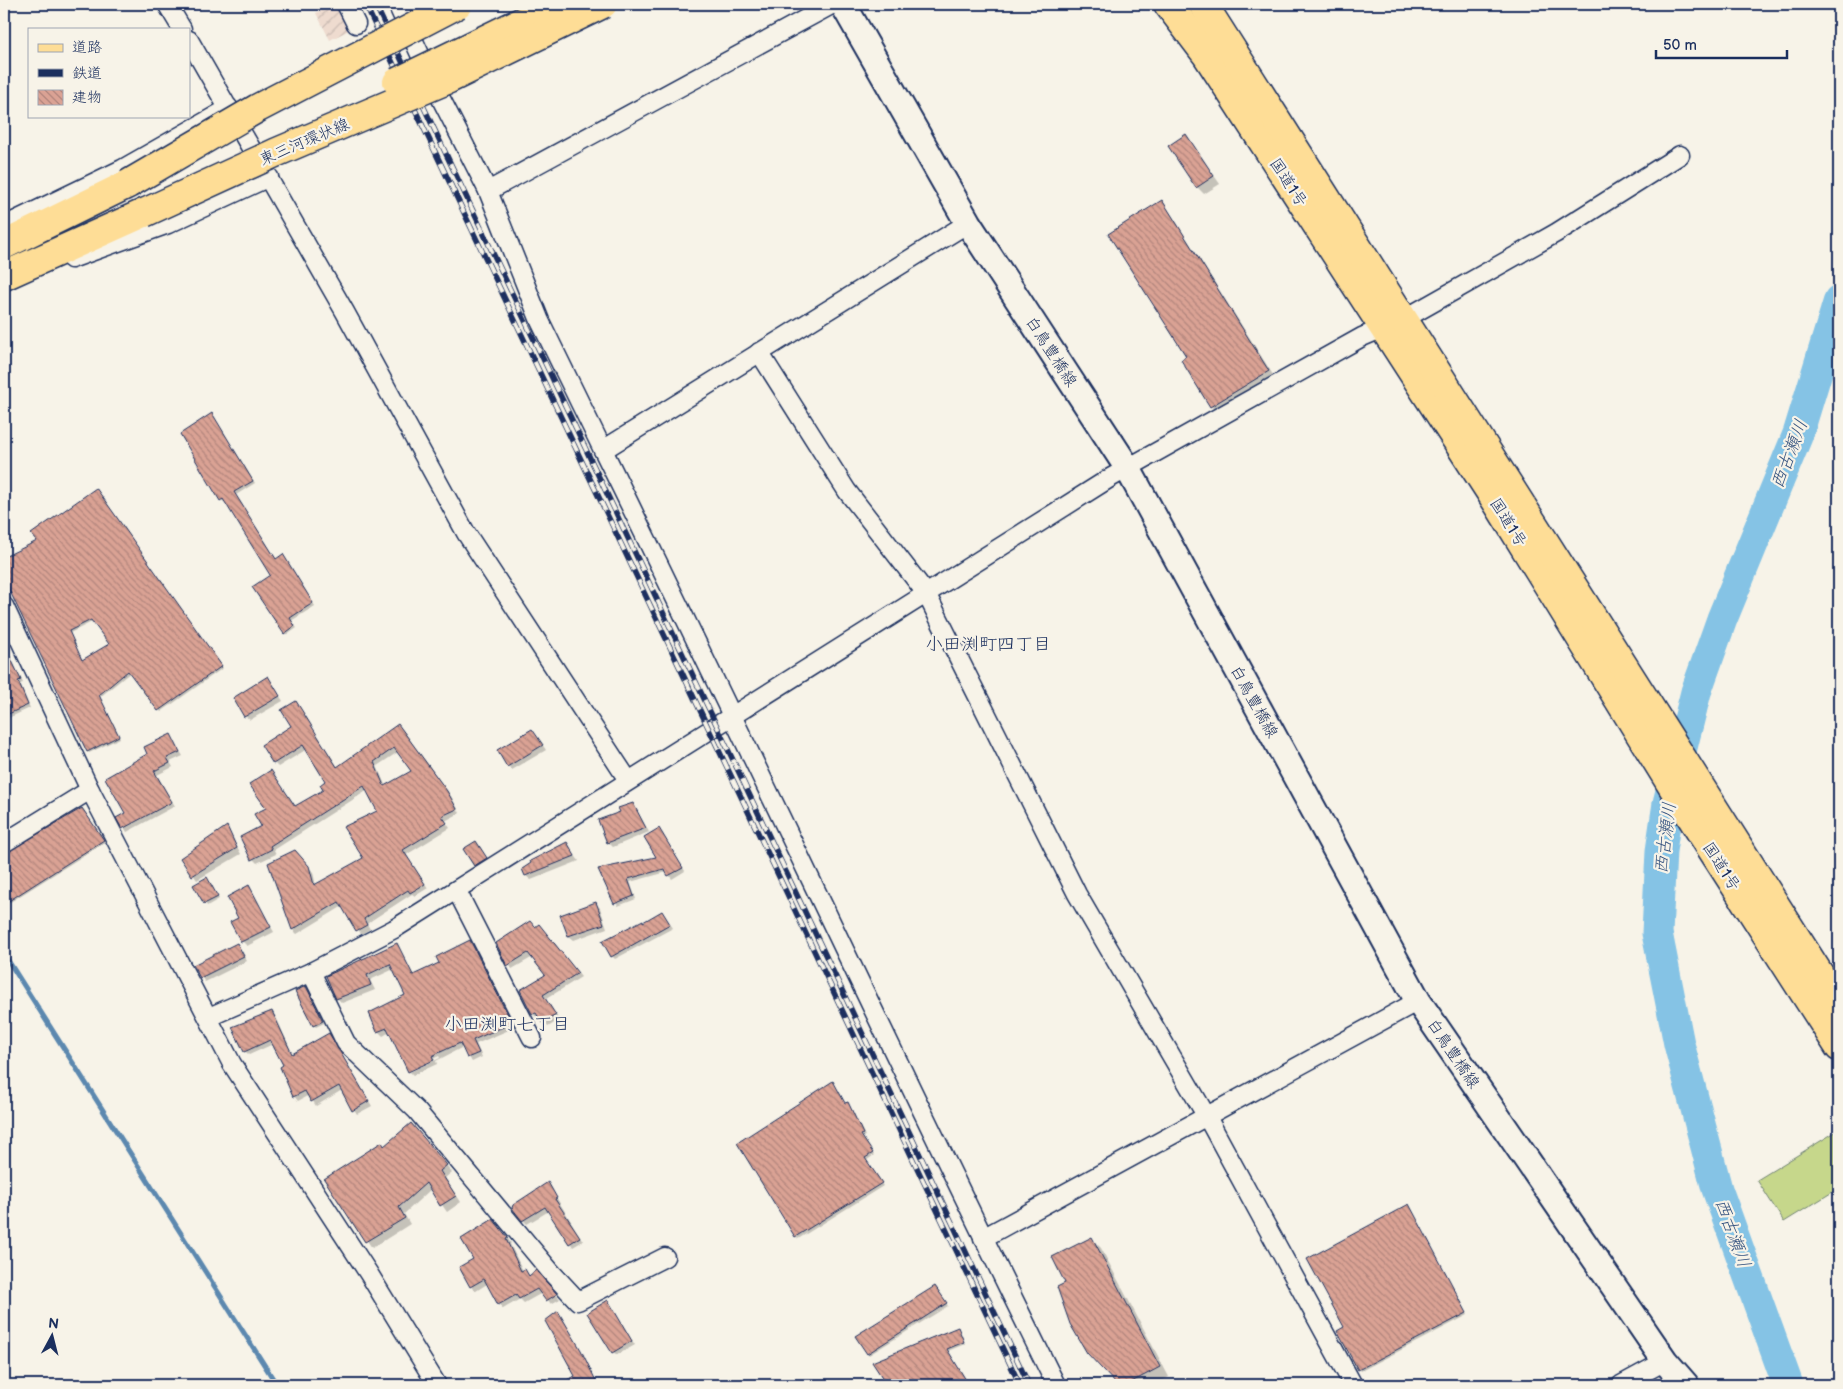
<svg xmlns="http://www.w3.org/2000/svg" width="1843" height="1389" viewBox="0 0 1843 1389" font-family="'Balsamiq Sans','Klee One',sans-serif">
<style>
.industrial{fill:url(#industrial-furrows)}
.pitch{fill:#c6d78b;stroke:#708374}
.shadow{fill:#0003;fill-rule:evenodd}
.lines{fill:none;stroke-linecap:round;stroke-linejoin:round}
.stream{stroke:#5b88af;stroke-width:5}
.river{stroke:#85c3e5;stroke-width:31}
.building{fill:url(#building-back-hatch);stroke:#1b2f5e;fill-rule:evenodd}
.street-casing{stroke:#1b2f5e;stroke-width:21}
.secondary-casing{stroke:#1b2f5e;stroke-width:29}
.primary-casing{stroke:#1b2f5e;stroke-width:31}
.highway-casing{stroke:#1b2f5e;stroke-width:31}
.street{stroke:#f7f3e8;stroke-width:18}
.secondary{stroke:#f7f3e8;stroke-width:25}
.primary{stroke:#fedd96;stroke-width:28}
.highway{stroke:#fedd96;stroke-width:28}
.rail-casing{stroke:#1b2f5e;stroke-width:5.5}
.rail{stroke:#f7f3e8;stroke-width:4;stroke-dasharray:11;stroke-linecap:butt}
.primary-bridge-casing{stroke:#1b2f5e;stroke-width:31;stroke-linecap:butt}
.primary-bridge{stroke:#fedd96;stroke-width:28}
.labels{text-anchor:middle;stroke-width:4.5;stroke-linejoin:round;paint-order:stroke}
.street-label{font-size:16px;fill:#1b2f5e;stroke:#f7f3e8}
.water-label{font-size:18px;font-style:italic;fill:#365480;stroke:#f7f3e8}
.neighbourhood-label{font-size:18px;fill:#1b2f5e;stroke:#f7f3e8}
</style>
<defs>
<pattern id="industrial-furrows" width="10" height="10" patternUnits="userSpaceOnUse" patternTransform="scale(1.25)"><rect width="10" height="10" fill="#eedbcf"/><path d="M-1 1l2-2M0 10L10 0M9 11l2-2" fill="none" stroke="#ccbcb4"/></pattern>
<pattern id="building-back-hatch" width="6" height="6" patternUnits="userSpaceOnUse" patternTransform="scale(1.25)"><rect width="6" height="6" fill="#daa294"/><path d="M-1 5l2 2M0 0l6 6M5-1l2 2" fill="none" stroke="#b0847c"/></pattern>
</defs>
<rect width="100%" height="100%" fill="#f7f3e8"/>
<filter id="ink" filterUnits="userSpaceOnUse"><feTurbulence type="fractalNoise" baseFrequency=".02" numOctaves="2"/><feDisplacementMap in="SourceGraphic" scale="10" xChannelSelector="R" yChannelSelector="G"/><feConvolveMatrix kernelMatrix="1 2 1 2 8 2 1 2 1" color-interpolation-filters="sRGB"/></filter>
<g filter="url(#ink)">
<path class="industrial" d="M334,4H342L353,28L330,40L316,13Z"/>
<path class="pitch" d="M1837,1131L1839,1134V1188L1784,1222L1757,1180Z"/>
<g class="shadow">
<path d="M1186,136L1220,184L1204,194L1197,187Z"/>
<path d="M1161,202L1168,209L1275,378L1218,413L1211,406L1188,357Z"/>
<path d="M214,417L255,483L236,495L277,560L285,558L315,606L291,621L297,628L287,635L272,576L226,501L224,502L221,500Z"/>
<path d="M98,491L223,668L161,712L131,672L100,697L120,738L89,753L4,577V559L39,542ZM94,621L111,644L83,661L70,633Z"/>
<path d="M4,643L23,683L20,684L30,708L4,720Z"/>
<path d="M268,678L283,701L250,720L245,716Z"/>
<path d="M296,703L338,767L402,729L451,796L460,813L445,821L450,828L406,855L428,888L415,896L412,894L372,920L367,924L370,929L361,934L343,906L297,934L293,930L270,864L299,856L313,872L316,886L365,858L379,812L368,790L274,850L276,854L257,863L253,859L268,808L274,775L296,807L325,790L327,782L307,749L278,767L274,763L293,726ZM398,752L413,771L386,787L377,766Z"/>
<path d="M532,730L546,750L512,770L508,766Z"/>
<path d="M170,735L183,756L170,762L173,767L157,775L175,806L127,832L118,818L127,813L149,754Z"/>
<path d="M4,760L8,768L4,770Z"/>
<path d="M633,804L649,832L613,847L608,842L599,820L621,813Z"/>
<path d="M82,809L105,842L4,906V856Z"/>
<path d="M227,828L241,854L197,880L182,858Z"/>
<path d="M659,829L685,871L672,879L667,872L630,882L636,899L618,906L600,870L658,858Z"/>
<path d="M567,844L579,861L531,880L526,876L523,869Z"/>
<path d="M478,845L488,860L476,867L475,866Z"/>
<path d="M208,880L219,899L207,906L195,885Z"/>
<path d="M248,887L274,932L247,946L242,941L240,918Z"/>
<path d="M595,903L600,908L607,928L574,940L569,936L562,916Z"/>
<path d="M665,916L673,928L615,959L612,956L644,923Z"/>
<path d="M536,928L543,930L581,977L546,999L559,1020L548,1027L540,1017L537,1018L533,1014L547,976L533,957L512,969L497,944Z"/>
<path d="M470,942L474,946L516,1027L476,1044L482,1057L472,1062L463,1047L436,1061L437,1064L413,1075L410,1072L440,1058L439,1056L409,1070L390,1032L383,1036L378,1031L406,996L394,969L370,980L375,990L342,1003L337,998L397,945L414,976L441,963Z"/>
<path d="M237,945L247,961L205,982L201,977Z"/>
<path d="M306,987L324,1023L316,1027L314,1025Z"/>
<path d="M272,1012L276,1017L293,1055L329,1035L372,1106L357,1114L342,1090L316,1106L309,1095L298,1101L294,1096L285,1066L273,1044L249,1055L245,1051Z"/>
<path d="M850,1106L865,1136L862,1137L874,1155L866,1161L883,1186L798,1239L796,1236Z"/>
<path d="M417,1131L452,1172L445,1178L461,1202L447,1212L431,1189L404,1214L410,1224L372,1248L326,1179L382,1144L385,1147Z"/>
<path d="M548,1184L583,1241L573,1247L549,1211L527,1224L523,1220Z"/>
<path d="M1410,1207L1468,1315L1361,1371L1339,1331L1345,1328Z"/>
<path d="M497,1225L511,1243L510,1244L523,1271L525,1270L530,1276H540L560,1299L551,1304L542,1293L524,1303L520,1299L503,1309L487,1284L476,1291L471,1286L461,1267L475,1260Z"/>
<path d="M1091,1238L1101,1248L1169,1377L1154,1385H1119L1092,1357L1067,1284Z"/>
<path d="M937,1289L948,1306L869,1355L868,1353Z"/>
<path d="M608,1302L635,1345L617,1355L613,1352Z"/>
<path d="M959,1330L965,1344L948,1351L969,1385H888L874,1363Z"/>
</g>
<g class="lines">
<path class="stream" d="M4,954L277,1385"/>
<path class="river" d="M1788,1385L1717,1189L1679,1044L1657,933L1661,851L1668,803L1696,692L1722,619L1798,434L1839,300"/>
</g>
<g class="building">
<path d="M1186,134L1214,176L1196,188L1168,146Z"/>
<path d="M1162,200L1269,371L1210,407L1181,360L1186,356L1108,234Z"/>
<path d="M212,413L253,481L234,492L276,559L283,554L313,603L290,618L295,626L284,634L252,587L270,575L223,499L220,501L180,434Z"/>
<path d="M96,488L222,666L158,711L128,671L99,695L119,736L87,752L4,579V557L37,541L31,534ZM91,620L109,644L82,660L69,631Z"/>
<path d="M4,644L21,680L18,681L28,705L4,716Z"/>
<path d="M268,676L280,696L244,717L233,698Z"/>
<path d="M296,701L337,767L398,724L447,791L457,809L442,816L447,823L403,850L425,884L410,893L408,890L368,916L364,919L367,925L356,931L339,902L292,930L268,863L295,850L309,866L314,885L363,858L343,827L377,811L364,786L270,846L272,849L251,860L240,837L261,826L254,814L266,808L249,784L271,770L295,806L323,790L320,785L325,781L303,745L273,764L261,745L291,726L281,710ZM394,748L411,771L384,786L374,762Z"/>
<path d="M532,729L543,745L507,767L497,750Z"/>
<path d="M171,734L180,752L167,758L170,763L154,771L172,802L122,829L116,818L125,813L105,778L147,754L144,747Z"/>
<path d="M633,803L646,828L607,843L598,820L620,812L618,808Z"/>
<path d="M82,808L104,840L4,904V854Z"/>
<path d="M227,826L237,848L192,876L180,858Z"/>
<path d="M659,828L683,868L668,876L664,869L628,879L634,896L614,904L598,869L656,857L644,837Z"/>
<path d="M476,841L487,858L474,866L463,849Z"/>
<path d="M567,842L575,856L525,876L522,869L531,863L530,861Z"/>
<path d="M207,877L218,897L204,904L193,885Z"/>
<path d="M249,885L271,927L241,942L230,922L238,918L227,897Z"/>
<path d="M596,902L604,924L568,936L560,915Z"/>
<path d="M662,911L670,924L611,957L602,941L643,920V922Z"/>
<path d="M530,921L535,927L539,924L578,973L543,995L556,1015L542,1023L536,1013L532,1014L520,990L545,975L528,953L507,966L496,943Z"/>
<path d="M470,940L512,1023L473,1040L479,1053L467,1058L460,1043L432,1056L434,1060L408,1072L387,1028L377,1032L369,1013L405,995L390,964L367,975L371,985L336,999L326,976L397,943L413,975L439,963L436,957Z"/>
<path d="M237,943L244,956L200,978L193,965Z"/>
<path d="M306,986L323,1021L313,1026L295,991Z"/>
<path d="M272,1011L292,1054L329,1033L369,1101L352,1111L339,1086L311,1102L305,1091L293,1097L280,1067L283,1065L270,1040L244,1052L232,1027Z"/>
<path d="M833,1081L845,1103L848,1102L863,1134L861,1135L873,1153L865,1158L882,1183L795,1237L737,1143Z"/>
<path d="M411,1123L447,1165L440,1171L456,1196L440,1206L426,1183L399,1207L405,1218L365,1242L324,1179L382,1142L384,1146Z"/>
<path d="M548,1182L557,1198L555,1199L580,1237L569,1244L545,1207L522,1221L512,1208L513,1205Z"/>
<path d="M1409,1204L1467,1313L1358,1370L1337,1331L1344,1327L1307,1259Z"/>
<path d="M493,1219L508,1238L506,1239L521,1271L525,1269L529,1276L536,1270L557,1294L546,1301L537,1289L519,1299L516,1295L498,1305L484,1279L470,1287L459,1267L473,1259L461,1239Z"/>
<path d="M1092,1237L1160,1367L1126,1385H1117L1087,1353L1070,1324L1057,1287L1065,1283L1052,1257Z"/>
<path d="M935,1286L947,1303L867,1354L855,1336Z"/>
<path d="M608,1300L632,1341L612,1353L587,1313Z"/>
<path d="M558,1311L581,1350L598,1385H559L575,1376L545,1321Z"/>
<path d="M958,1327L964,1342L947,1349L969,1385H887L872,1362Z"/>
</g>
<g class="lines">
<defs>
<g id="street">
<path d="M167,4L182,29"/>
<path d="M346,4L356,24"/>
<path d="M397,4L435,87L488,191L833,4"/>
<path d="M189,40L345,312L466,533L628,780"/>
<path d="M488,191L540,321L603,450L968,223"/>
<path d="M4,226L122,169L229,108"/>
<path d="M71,259L168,224L269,177"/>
<path d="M759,352L847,491L926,593L1077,894L1207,1117L1353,1385"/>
<path d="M603,450C756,761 902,1075 1056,1385"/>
<path d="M4,606L90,790L232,1064L369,1274L437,1385"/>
<path d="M4,843L90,790"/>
<path d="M457,891L532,1038"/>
<path d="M311,972L346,1043L417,1111L551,1272L578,1301L665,1257"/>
<path d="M209,1017L311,972L394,929L1110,478L1362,337L1404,319L1556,233L1680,155"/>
<path d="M983,1238L1418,1001"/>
<path d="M1621,1385L1665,1361"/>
</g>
<path id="secondary" d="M843,4L968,223L1127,467L1418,1001L1665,1361L1686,1385"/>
<g id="primary">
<path d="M4,245L128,184"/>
<path d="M4,276L144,213"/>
</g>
<g id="highway">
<path d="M1168,4L1206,54L1496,501L1698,828L1839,1047"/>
<path d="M1203,4L1839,1005"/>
</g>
</defs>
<use href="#street" class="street-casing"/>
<use href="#secondary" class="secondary-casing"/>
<use href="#primary" class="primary-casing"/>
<use href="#highway" class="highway-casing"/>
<use href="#street" class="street"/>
<use href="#secondary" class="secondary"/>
<use href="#primary" class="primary"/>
<use href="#highway" class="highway"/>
<defs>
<g id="rail">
<path d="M365,4L1020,1385"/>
<path d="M375,4L1029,1385"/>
</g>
</defs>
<use href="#rail" class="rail-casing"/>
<use href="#rail" class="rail"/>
<defs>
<g id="primary-bridge">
<path d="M397,82L558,4"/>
<path d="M128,184L258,108L458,4"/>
<path d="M144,213L275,153L449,79L603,4"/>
</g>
</defs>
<use href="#primary-bridge" class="primary-bridge-casing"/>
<use href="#primary-bridge" class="primary-bridge"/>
</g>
</g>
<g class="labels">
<g class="street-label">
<text transform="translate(304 141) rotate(-23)" y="6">東三河環状線</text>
<text transform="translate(1289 182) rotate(57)" y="6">国道1号</text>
<text transform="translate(1052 351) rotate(57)" y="6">白鳥豊橋線</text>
<text transform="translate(1509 522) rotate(58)" y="6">国道1号</text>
<text transform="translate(1255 701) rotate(61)" y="6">白鳥豊橋線</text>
<text transform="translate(1722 866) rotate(57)" y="6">国道1号</text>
<text transform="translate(1454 1053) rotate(56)" y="6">白鳥豊橋線</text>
</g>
<g class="water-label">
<text transform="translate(1789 454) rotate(-69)" y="6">西古瀬川</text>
<text transform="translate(1665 838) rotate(-83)" y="6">西古瀬川</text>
<text transform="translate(1733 1233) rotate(70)" y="6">西古瀬川</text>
</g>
<g class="neighbourhood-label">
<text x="988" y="650">小田渕町四丁目</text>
<text x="507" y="1030">小田渕町七丁目</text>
</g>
</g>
<rect width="1843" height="1389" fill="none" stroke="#f7f3e8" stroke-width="20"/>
<rect x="10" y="10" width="1823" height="1369" fill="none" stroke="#1b2f5e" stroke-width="2" filter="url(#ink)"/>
<rect x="28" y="28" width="162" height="90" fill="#f7f3e8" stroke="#9fa5b1"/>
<rect x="38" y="44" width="25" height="8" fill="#fedd96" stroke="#9fa5b1"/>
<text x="72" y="52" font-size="15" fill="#1b2f5e">道路</text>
<rect x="38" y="69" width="25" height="8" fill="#1b2f5e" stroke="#9fa5b1"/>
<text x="72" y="78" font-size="15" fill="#1b2f5e">鉄道</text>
<rect x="38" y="90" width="25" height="15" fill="url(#building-back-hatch)" stroke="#9fa5b1"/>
<text x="72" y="102" font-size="15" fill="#1b2f5e">建物</text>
<g transform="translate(52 1336) rotate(7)" stroke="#f7f3e8" stroke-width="4" paint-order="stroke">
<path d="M0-4L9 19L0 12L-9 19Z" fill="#1b2f5e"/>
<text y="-8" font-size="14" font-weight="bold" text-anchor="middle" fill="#1b2f5e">N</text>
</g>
<path d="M1656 50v8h131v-8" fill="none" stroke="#1b2f5e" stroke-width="2.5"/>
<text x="1663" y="50" font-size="15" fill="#1b2f5e" stroke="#f7f3e8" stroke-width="4" paint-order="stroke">50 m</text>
</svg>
